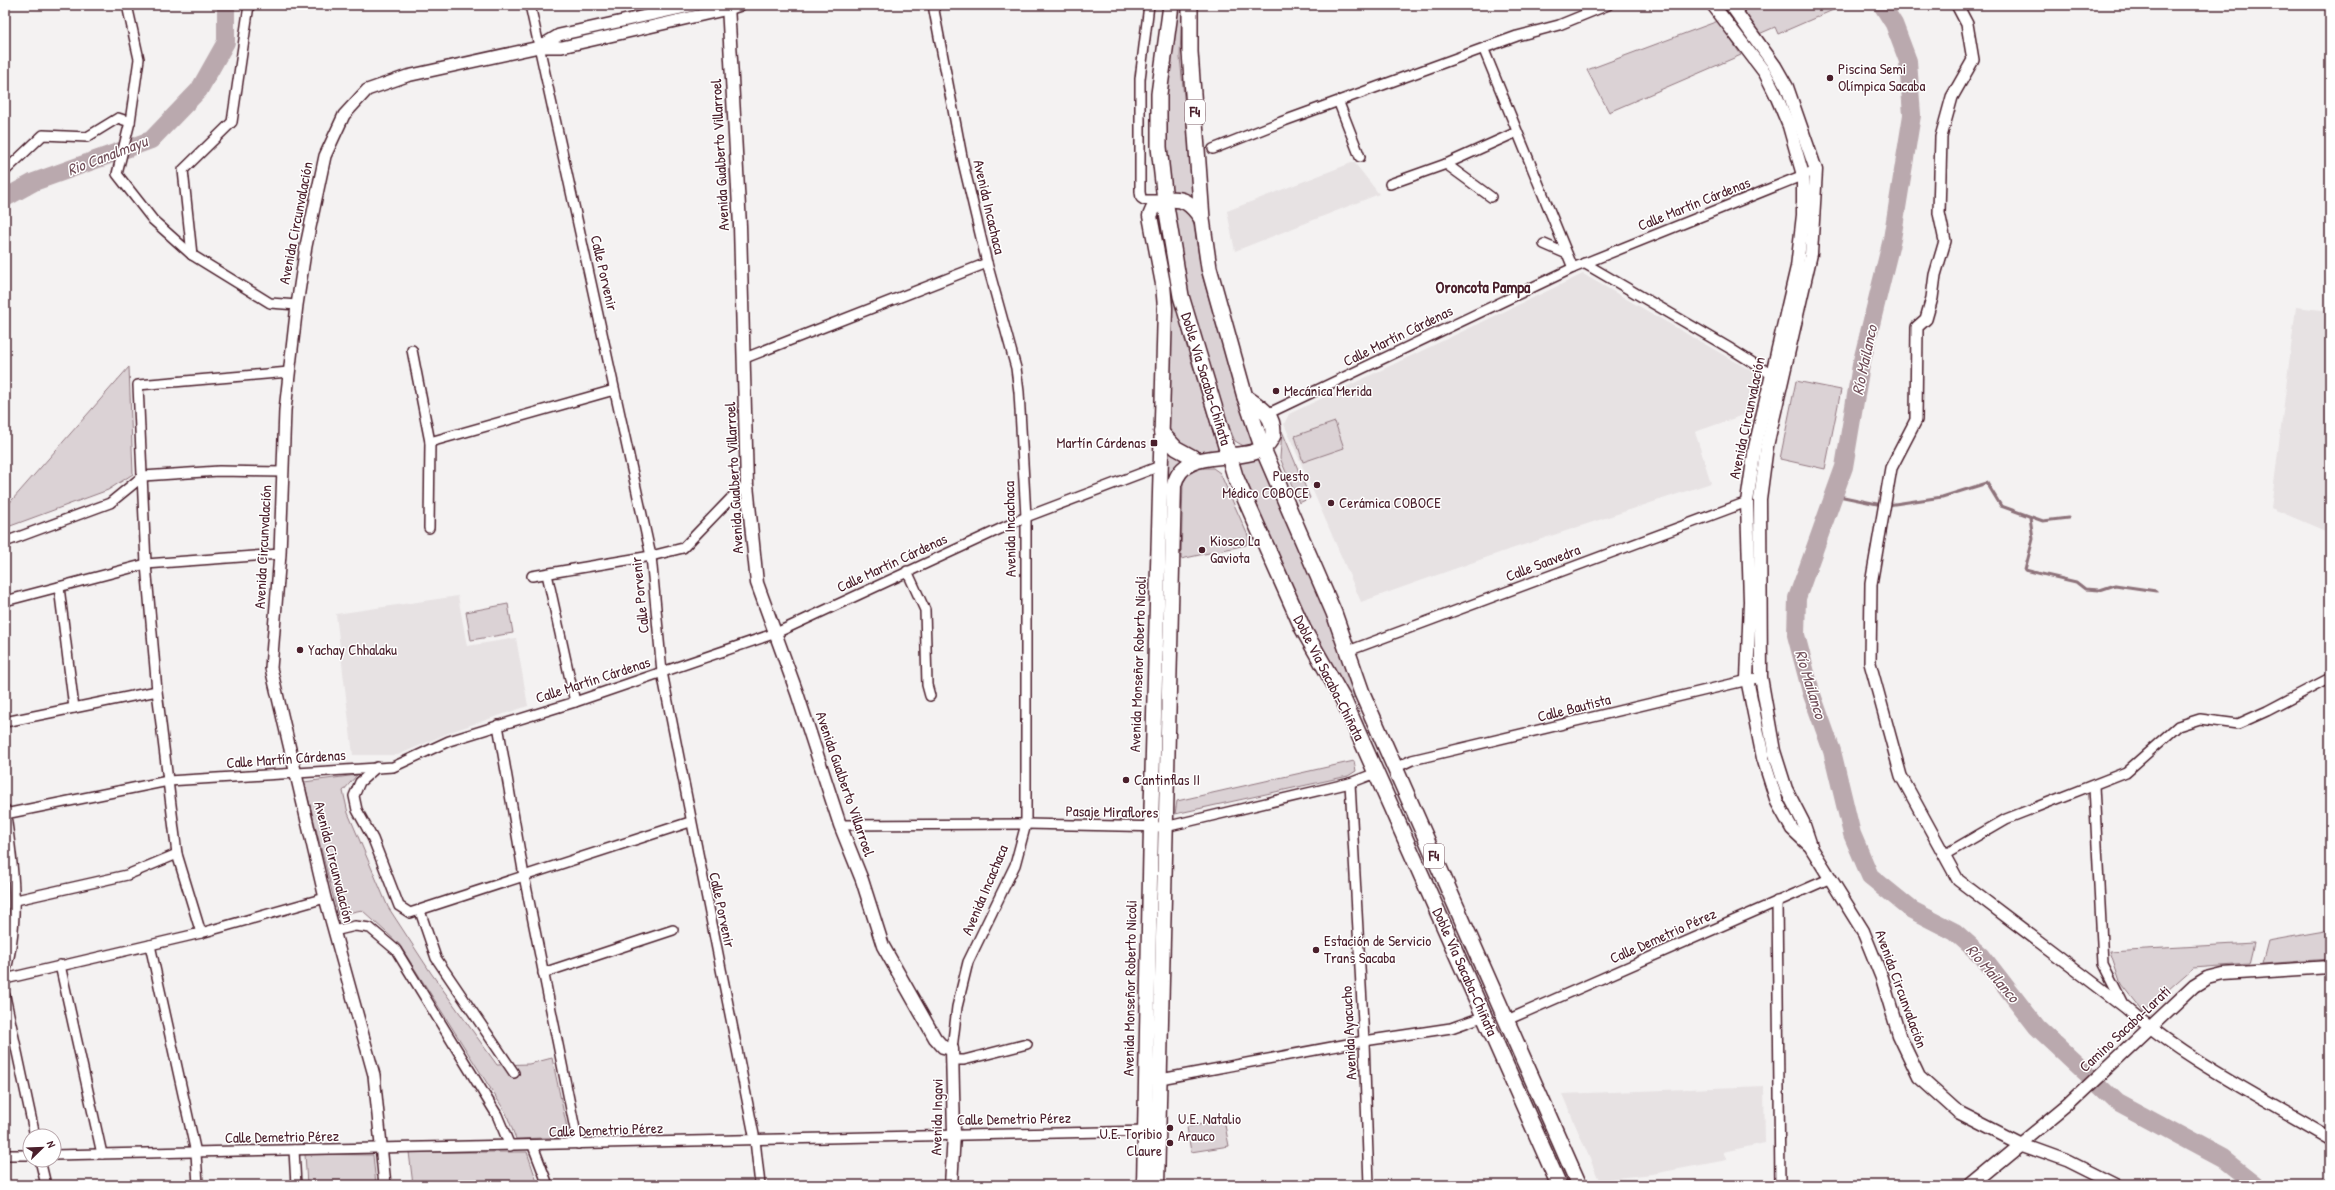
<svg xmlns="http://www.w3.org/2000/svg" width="2335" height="1190" viewBox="0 0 2335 1190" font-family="'Patrick Hand',sans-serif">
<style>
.built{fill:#e7e2e3}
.green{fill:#dbd2d5;stroke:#927880}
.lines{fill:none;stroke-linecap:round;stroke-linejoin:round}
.stream{stroke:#8d727a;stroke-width:3}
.river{stroke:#baa9ae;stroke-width:18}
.minor-casing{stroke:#4a1f2b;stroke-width:12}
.tertiary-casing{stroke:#4a1f2b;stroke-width:14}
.secondary-casing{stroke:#4a1f2b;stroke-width:15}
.primary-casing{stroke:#4a1f2b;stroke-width:17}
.trunk-casing{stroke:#4a1f2b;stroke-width:18}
.minor{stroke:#fff;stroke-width:9}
.tertiary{stroke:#fff;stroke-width:11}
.secondary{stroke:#fff;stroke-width:12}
.primary{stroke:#fff;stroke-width:14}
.trunk{stroke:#fff;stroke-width:15}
.poi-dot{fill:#4a1f2b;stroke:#fff;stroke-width:1.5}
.labels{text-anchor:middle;stroke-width:3;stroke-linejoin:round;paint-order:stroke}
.shield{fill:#fff;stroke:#80626b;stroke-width:1}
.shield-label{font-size:14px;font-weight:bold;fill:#4a1f2b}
.poi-label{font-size:15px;fill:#4a1f2b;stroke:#fff;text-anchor:start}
.street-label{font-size:15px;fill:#4a1f2b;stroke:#fff}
.water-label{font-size:16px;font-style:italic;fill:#714f59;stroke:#fff}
.neighbourhood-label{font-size:16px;font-weight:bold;fill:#4a1f2b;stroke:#fff}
</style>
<rect width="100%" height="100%" fill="#f4f2f2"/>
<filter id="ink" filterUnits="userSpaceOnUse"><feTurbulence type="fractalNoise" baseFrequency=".025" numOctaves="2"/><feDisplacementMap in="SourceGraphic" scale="8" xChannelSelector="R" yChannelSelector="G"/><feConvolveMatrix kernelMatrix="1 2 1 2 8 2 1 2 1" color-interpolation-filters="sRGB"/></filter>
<g filter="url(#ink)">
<g class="built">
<path d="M1354,162L1379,194L1235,251L1227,211Z"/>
<path d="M1583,274L1755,373L1749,413L1695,432L1711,483L1502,552L1361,602L1284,424L1289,414Z"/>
<path d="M2296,307L2330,311V533L2271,508Z"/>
<path d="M458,596L467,646L516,638L528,706L453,731L398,755H353L336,614Z"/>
<path d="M1764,1086L1765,1143L1723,1152L1727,1160L1652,1174L1599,1180L1562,1094Z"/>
</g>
<g class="green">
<path d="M1176,5H1182L1180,57L1194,199L1170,192L1166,145V81Z"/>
<path d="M1740,5H1838L1840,7L1778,34L1775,27L1759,34Z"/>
<path d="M1718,21L1741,55L1609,112L1587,70Z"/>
<path d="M1171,204H1180L1192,215L1202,274L1229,368L1256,446L1247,448L1235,441L1231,432L1191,313Z"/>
<path d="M1161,210L1176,303L1186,344L1219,451C1191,455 1184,452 1168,429L1172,288L1168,265L1154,219Z"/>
<path d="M129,367L133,474L108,490L5,528V508Z"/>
<path d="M1796,381L1841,390L1825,469L1780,459Z"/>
<path d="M1335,422L1344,448L1303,462L1295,436Z"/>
<path d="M1282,431L1310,498L1299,503L1280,458Z"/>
<path d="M1166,447L1184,459L1185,462L1177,467L1160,810L1159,814L1157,810Z"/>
<path d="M1259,457L1339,643L1355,697L1351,699L1307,624L1236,462Z"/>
<path d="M1201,468H1213L1220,473L1249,538L1246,545L1181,559L1183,483L1188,474Z"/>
<path d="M508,604L513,633L471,640L466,612Z"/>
<path d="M1354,761L1356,771L1348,776L1175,814L1177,801Z"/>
<path d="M357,775L343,791L348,813L388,907L431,973L497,1065L529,1064L552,1058L569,1137L516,1139L506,1113L399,944L362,910L338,915L304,782Z"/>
<path d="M2330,930V959L2262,964L2268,941Z"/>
<path d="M2254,943L2249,964L2193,968L2143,1012L2121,984L2110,951Z"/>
<path d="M1224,1120L1229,1146L1191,1152L1187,1127Z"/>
<path d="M409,1152H527L538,1185H413Z"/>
<path d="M305,1154L373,1155L376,1185H307Z"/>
</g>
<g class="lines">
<g class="stream">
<path d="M1834,495L1882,505"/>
<path d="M1888,505L1942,497L1987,483L2001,506L2043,521L2068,518"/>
<path d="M2030,517L2033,539L2025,570L2076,582L2085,589L2100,590L2115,585L2156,591"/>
</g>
<g class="river">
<path d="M1882,5L1894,24L1908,61L1912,115L1892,239L1861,365L1844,467L1797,598L1796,635L1811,692L1832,751L1852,834L1870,876L1912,910L1955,932L1982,956L2037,1027L2117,1102L2223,1159L2256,1185"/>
<path d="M5,198L34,182L151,140L199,90L226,42V5"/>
</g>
<defs>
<g id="minor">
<path d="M127,5L139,59L130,122L117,174L153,220L192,255L270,303L297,305"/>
<path d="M530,5L651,556L662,672L755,1140L760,1185"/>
<path d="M933,5L963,162L987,263L1016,368L1019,392L1026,517V824L1015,865L968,962L957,1007L952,1049"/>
<path d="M1149,5L1140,79V192L1141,198L1144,200H1165"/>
<path d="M1484,50L1573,268"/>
<path d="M1339,103L1360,157"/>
<path d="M1213,149L1281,122L1517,36L1559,25L1608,5"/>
<path d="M1446,164L1491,197"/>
<path d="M5,171L43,135L87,137L118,118L130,122"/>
<path d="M1390,184L1446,164L1517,132"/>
<path d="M1544,244L1567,254"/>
<path d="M192,255L183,170L232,122L249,5"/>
<path d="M1584,263L1731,349L1777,378"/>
<path d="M412,350L430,442L429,528"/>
<path d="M745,358L987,263"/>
<path d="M1269,413L1573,268L1816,170"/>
<path d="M430,442L614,390"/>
<path d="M5,542L110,503L143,476L219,471L283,472"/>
<path d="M907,571L925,610L927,685L930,696"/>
<path d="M547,574L575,702"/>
<path d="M532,576L651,556L683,548L735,494L747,485"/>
<path d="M59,587L74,708"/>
<path d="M5,601L146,564L280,554"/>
<path d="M1348,651L1747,502"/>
<path d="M5,722L157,691"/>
<path d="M498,725L524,876L578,1144"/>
<path d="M377,767L360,782L354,796L357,810L373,839L399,906L410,913L690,822"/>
<path d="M1395,768L1412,760L1761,677"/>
<path d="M1350,783L1364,1041L1369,1185"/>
<path d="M2094,786L2103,964L2124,1005"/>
<path d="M5,809C13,863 21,919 5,973"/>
<path d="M5,814L168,781L393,767L449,741L575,702L776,633L1026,517L1160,466"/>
<path d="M840,825L1026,824L1165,827L1350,783L1376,773"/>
<path d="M1944,855L2006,819L2126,772L2178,726L2200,719L2238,724L2267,711L2330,678"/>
<path d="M16,900L127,875L177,854"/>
<path d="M1777,901L1780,1185"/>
<path d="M420,911L436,958L514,1073"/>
<path d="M334,931L355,926L370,928L396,950L497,1115L510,1146"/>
<path d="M201,933L177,854L157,691L146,564L138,385L289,372"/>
<path d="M150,945L196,1153L198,1185"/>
<path d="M60,965L102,1154"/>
<path d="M543,973L673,930"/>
<path d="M5,979L201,933L325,898"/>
<path d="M5,996L35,1136"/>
<path d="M1507,1020L1831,878"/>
<path d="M953,1060H964L1027,1044"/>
<path d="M1155,1080L1364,1041L1451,1028L1485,1016"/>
<path d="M533,1146L548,1185"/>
<path d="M294,1150L296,1185"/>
<path d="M5,1155H30"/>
<path d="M54,1155L1150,1131"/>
<path d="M40,1160L46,1185"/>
</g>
<g id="tertiary">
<path d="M1957,5L1967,24L1973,60L1952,97L1941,137L1939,213L1945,241L1935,275L1932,298L1926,319L1917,327L1916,420L1891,468L1871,584L1870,663L1901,776L1958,880L2125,1007C2186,1060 2261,1097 2330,1138"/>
<path d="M539,47L559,35L695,5"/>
<path d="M2021,1144L2068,1161L2116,1185"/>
<path d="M385,1185L374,1075L325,898L271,668L280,554L285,410L297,305L306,246L325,156L344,115L367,90L407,76L539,47H562L728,9L740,5"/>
</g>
<g id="secondary">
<path d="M728,5L740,226L747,485L757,583L797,693L840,825L862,880L883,946L935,1038L943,1047L952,1049L954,1134L951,1185"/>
<path d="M1713,5L1765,73L1775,93L1789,126L1803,175V215L1797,267L1755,447L1747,502L1750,601L1747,679L1763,758L1777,802L1792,829L1811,847"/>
<path d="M1731,5L1775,66L1787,87L1816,170L1811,254L1767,446L1760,499L1761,677L1774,751L1786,789L1803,822L1812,849L1863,931L1882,978L1899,1035L1919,1077L1958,1112L2021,1144"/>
<path d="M1971,1185L2069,1104L2194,986L2207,978L2223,974L2330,967"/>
</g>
<g id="primary">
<path d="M1161,432L1176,448L1198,460"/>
<path d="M1144,1185L1151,827L1165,308L1163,284L1150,216L1153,209L1165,200"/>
<path d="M1157,1185L1174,485C1181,458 1206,459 1229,456"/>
</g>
<g id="trunk">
<path d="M1171,5L1159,94V147L1165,200L1181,296L1235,476L1303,629L1344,701L1559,1185"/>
<path d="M1190,5V52L1202,219L1209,268L1245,397L1263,449L1334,613L1362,693L1579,1185"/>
<path d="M1165,200C1184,197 1191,203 1202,219"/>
<path d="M1229,456C1247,454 1265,454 1273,435C1274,414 1261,408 1245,397"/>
</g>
</defs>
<use href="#minor" class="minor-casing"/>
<use href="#tertiary" class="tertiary-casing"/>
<use href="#secondary" class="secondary-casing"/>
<use href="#primary" class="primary-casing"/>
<use href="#trunk" class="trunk-casing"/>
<use href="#minor" class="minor"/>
<use href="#tertiary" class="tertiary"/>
<use href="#secondary" class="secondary"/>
<use href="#primary" class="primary"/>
<use href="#trunk" class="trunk"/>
</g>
</g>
<g class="poi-dot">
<circle cx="1830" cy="78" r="4"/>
<circle cx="1276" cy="391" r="4"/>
<rect x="1150" y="439" width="8" height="8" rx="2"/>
<circle cx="1317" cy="485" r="4"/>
<circle cx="1331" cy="503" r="4"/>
<circle cx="1202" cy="550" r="4"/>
<circle cx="300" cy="650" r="4"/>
<circle cx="1126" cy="780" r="4"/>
<circle cx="1316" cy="950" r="4"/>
<circle cx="1170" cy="1128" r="4"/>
<circle cx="1170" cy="1143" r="4"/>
</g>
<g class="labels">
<g class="shield">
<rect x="1185" y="100" width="20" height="24" rx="3"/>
<rect x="1424" y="844" width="20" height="24" rx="3"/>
</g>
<g class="shield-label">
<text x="1195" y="117">F4</text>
<text x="1434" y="861">F4</text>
</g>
<g class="poi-label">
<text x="1838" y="74">Piscina Semi<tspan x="1838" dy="17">Olímpica Sacaba</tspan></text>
<text x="1284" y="396">Mecánica Merida</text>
<text x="1146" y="448" text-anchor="end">Martín Cárdenas</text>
<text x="1309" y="481" text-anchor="end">Puesto<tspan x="1309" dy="17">Médico COBOCE</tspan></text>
<text x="1339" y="508">Cerámica COBOCE</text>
<text x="1210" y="546">Kiosco La<tspan x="1210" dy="17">Gaviota</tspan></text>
<text x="308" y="655">Yachay Chhalaku</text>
<text x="1134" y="785">Cantinflas II</text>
<text x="1324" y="946">Estación de Servicio<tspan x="1324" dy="17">Trans Sacaba</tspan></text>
<text x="1178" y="1124">U.E. Natalio<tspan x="1178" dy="17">Arauco</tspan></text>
<text x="1162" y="1139" text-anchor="end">U.E. Toribio<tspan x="1162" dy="17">Claure</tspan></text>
</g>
<g class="street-label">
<text transform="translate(720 155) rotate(-93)" y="5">Avenida Gualberto Villarroel</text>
<text transform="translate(1694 204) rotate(-22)" y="5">Calle Martín Cárdenas</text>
<text transform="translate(989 207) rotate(77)" y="5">Avenida Incachaca</text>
<text transform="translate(296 223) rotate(-79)" y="5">Avenida Circunvalación</text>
<text transform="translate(604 273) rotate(77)" y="5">Calle Porvenir</text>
<text transform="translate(1398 336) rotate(-26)" y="5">Calle Martín Cárdenas</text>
<text transform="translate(1206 379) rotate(73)" y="5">Doble Vía Sacaba-Chiñata</text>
<text transform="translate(1747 418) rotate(-78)" y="5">Avenida Circunvalación</text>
<text transform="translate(734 478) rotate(-93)" y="5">Avenida Gualberto Villarroel</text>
<text transform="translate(1010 529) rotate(-91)" y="5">Avenida Incachaca</text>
<text transform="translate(263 547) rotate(-87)" y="5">Avenida Circunvalación</text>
<text transform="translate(892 563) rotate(-25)" y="5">Calle Martín Cárdenas</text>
<text transform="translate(1543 563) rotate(-21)" y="5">Calle Saavedra</text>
<text transform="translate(640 595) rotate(-96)" y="5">Calle Porvenir</text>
<text transform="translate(1138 664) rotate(-88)" y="5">Avenida Monseñor Roberto Nicoli</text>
<text transform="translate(1329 678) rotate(63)" y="5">Doble Vía Sacaba-Chiñata</text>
<text transform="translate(593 680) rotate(-18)" y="5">Calle Martín Cárdenas</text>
<text transform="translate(1574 708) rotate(-14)" y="5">Calle Bautista</text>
<text transform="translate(286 759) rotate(-4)" y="5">Calle Martín Cárdenas</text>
<text transform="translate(845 784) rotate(71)" y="5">Avenida Gualberto Villarroel</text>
<text transform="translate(1112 812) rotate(1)" y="5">Pasaje Miraflores</text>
<text transform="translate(334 862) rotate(76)" y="5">Avenida Circunvalación</text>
<text transform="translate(985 890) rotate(-67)" y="5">Avenida Incachaca</text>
<text transform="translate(722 910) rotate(78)" y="5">Calle Porvenir</text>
<text transform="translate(1663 936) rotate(-24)" y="5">Calle Demetrio Pérez</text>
<text transform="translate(1465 972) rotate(66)" y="5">Doble Vía Sacaba-Chiñata</text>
<text transform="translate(1130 988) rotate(-89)" y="5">Avenida Monseñor Roberto Nicoli</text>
<text transform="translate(1901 989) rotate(70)" y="5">Avenida Circunvalación</text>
<text transform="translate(2125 1029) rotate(-43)" y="5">Camino Sacaba-Larati</text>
<text transform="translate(1349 1033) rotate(-93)" y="5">Avenida Ayacucho</text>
<text transform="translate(937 1117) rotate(-89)" y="5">Avenida Ingavi</text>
<text transform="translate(1014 1119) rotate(-1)" y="5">Calle Demetrio Pérez</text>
<text transform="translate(606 1130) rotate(-2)" y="5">Calle Demetrio Pérez</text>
<text transform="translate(282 1137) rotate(-1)" y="5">Calle Demetrio Pérez</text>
</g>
<g class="water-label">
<text transform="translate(107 155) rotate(-21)" y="6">Rio Canalmayu</text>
<text transform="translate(1864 360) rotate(-78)" y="6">Río Mailanco</text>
<text transform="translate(1811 684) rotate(73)" y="6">Río Mailanco</text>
<text transform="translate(1993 973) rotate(49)" y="6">Río Mailanco</text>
</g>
<g class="neighbourhood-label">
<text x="1483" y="293">Oroncota Pampa</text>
</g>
</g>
<rect width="2335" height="1190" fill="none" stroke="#fff" stroke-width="20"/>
<rect x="10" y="10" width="2315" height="1170" fill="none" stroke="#4a1f2b" stroke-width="1.5" filter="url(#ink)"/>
<g transform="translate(42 1148) rotate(67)"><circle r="19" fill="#ffffff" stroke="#b7a5aa"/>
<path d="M0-3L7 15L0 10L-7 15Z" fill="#4a1f2b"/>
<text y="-6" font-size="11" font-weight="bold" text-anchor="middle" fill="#4a1f2b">N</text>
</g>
</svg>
